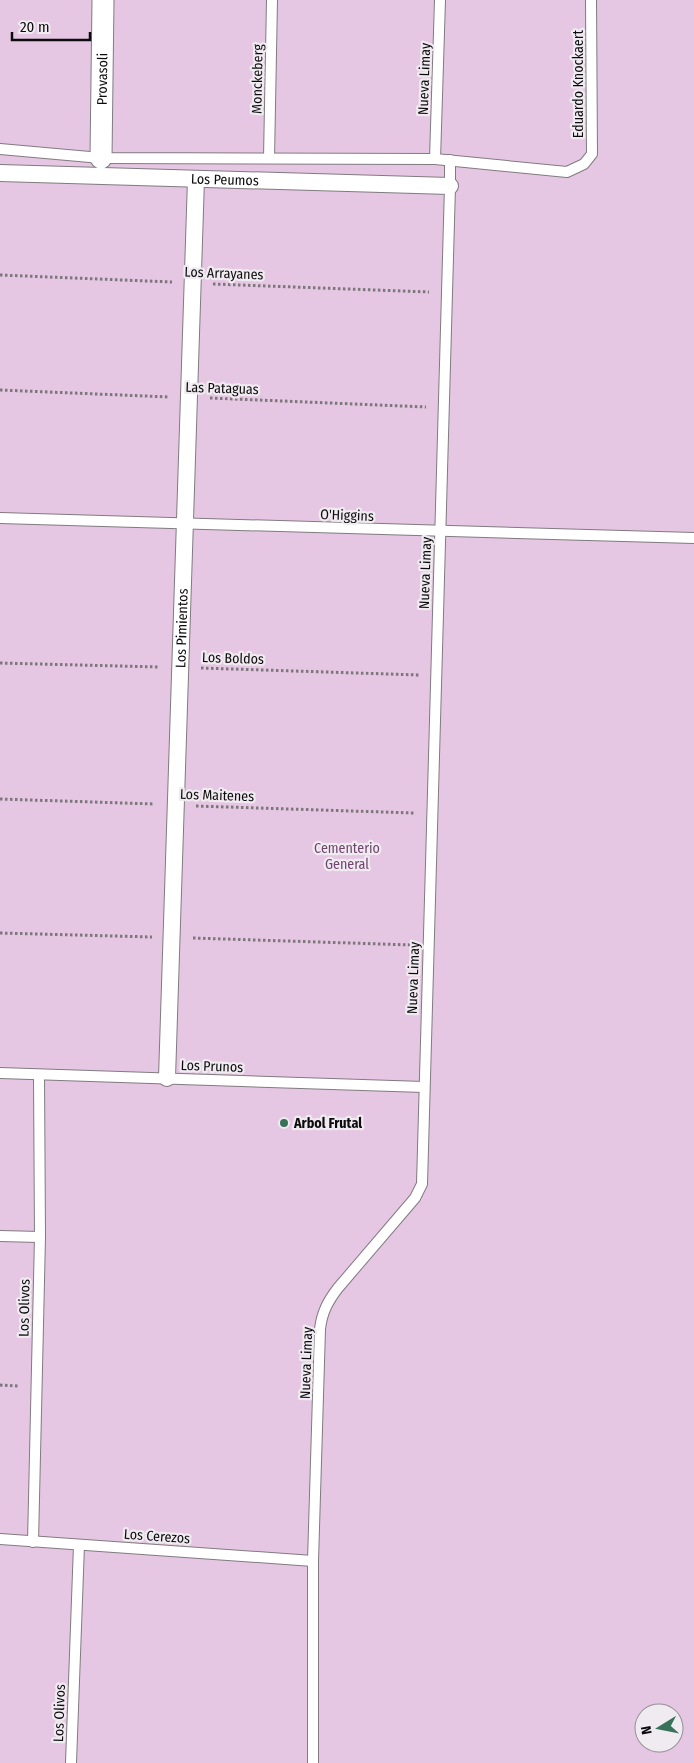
<svg xmlns="http://www.w3.org/2000/svg" width="694" height="1763" viewBox="0 0 694 1763" font-family="'Fira Sans Condensed',sans-serif">
<style>
.green{fill:#e6c7e3;fill-rule:evenodd}
.lines{fill:none;stroke-linecap:round;stroke-linejoin:round}
.service-casing{stroke:#807b7f;stroke-width:12}
.pedestrian-casing{stroke:#807b7f;stroke-width:18}
.minor-casing{stroke:#807b7f;stroke-width:23}
.path{stroke:#7b777a;stroke-width:3;stroke-dasharray:2.5 2.5;stroke-linecap:butt}
.service{stroke:#fff;stroke-width:10}
.pedestrian{stroke:#fff;stroke-width:16}
.minor{stroke:#fff;stroke-width:21}
.poi-dot{fill:#38725b;stroke:#f0ebf0;stroke-width:2}
.labels{text-anchor:middle;stroke-width:4.5;stroke-linejoin:round;paint-order:stroke}
.street-label{font-size:14px;fill:#0d0b0d;stroke:#f0ebf0}
.park-label{font-size:14px;fill:#71446f;stroke:#f0ebf0}
.poi-label{font-size:14px;font-weight:bold;fill:#0d0b0d;stroke:#f0ebf0;text-anchor:start}
</style>
<rect width="100%" height="100%" fill="#e3dee2"/>
<path class="green" d="M0,0H694V1763H0ZM644,1713H674V1743H644Z"/>
<g class="lines">
<defs>
<g id="service">
<path d="M0,149L101,158L435,159L567,172L584,164L592,154L591,0"/>
<path d="M269,158L272,0"/>
<path d="M435,159L440,0"/>
<path d="M0,518L694,538"/>
<path d="M0,1073L424,1087"/>
<path d="M0,1236L40,1237"/>
<path d="M0,1539L313,1561"/>
<path d="M33,1542L40,1237L39,1075"/>
<path d="M71,1763L79,1545"/>
<path d="M313,1763V1561L320,1329C322,1312 328,1301 338,1288L415,1198L422,1184L450,186V160"/>
</g>
<g id="pedestrian">
<path id="s1" d="M0,173L450,186"/>
<path id="s2" d="M167,1078L196,179"/>
</g>
<g id="minor">
<path id="s3" d="M101,158L103,0"/>
</g>
</defs>
<use href="#service" class="service-casing"/>
<use href="#pedestrian" class="pedestrian-casing"/>
<use href="#minor" class="minor-casing"/>
<g class="path">
<path d="M0,275L172,282"/>
<path d="M213,284L429,292"/>
<path d="M0,390L169,397"/>
<path d="M210,398L426,407"/>
<path d="M0,663L159,667"/>
<path d="M201,668L419,675"/>
<path d="M0,799L154,804"/>
<path d="M196,806L414,813"/>
<path d="M0,933L152,937"/>
<path d="M193,938L412,945"/>
<path d="M0,1385L18,1386"/>
</g>
<use href="#service" class="service"/>
<use href="#pedestrian" class="pedestrian"/>
<use href="#minor" class="minor"/>
</g>
<circle class="poi-dot" cx="284" cy="1123" r="5"/>
<g class="labels">
<g class="street-label">
<text dy="5" stroke="none"><textPath href="#s3" startOffset="79">Provasoli</textPath></text>
<text transform="translate(257 79) rotate(-89)" y="5">Monckeberg</text>
<text transform="translate(424 79) rotate(-88)" y="5">Nueva Limay</text>
<text transform="translate(578 84) rotate(-90)" y="5">Eduardo Knockaert</text>
<text dy="5" stroke="none"><textPath href="#s1" startOffset="225">Los Peumos</textPath></text>
<text transform="translate(224 273) rotate(2)" y="5">Los Arrayanes</text>
<text transform="translate(222 388) rotate(2)" y="5">Las Pataguas</text>
<text transform="translate(347 515) rotate(2)" y="5">O'Higgins</text>
<text transform="translate(425 573) rotate(-88)" y="5">Nueva Limay</text>
<text dy="5" stroke="none"><textPath href="#s2" startOffset="450">Los Pimientos</textPath></text>
<text transform="translate(233 658) rotate(2)" y="5">Los Boldos</text>
<text transform="translate(217 795) rotate(2)" y="5">Los Maitenes</text>
<text transform="translate(413 978) rotate(-88)" y="5">Nueva Limay</text>
<text transform="translate(212 1066) rotate(2)" y="5">Los Prunos</text>
<text transform="translate(24 1308) rotate(-89)" y="5">Los Olivos</text>
<text transform="translate(306 1363) rotate(-88)" y="5">Nueva Limay</text>
<text transform="translate(157 1536) rotate(4)" y="5">Los Cerezos</text>
<text transform="translate(59 1713) rotate(-88)" y="5">Los Olivos</text>
</g>
<g class="park-label">
<text x="347" y="853">Cementerio<tspan x="347" dy="16">General</tspan></text>
</g>
<g class="poi-label">
<text x="294" y="1128">Arbol Frutal</text>
</g>
</g>
<g transform="translate(659 1728) rotate(260)"><circle r="24" fill="#f0ebf0" stroke="#959195"/>
<path d="M0-4L9 19L0 12L-9 19Z" fill="#38725b"/>
<text y="-8" font-size="14" font-weight="bold" text-anchor="middle" fill="#0d0b0d">N</text>
</g>
<path d="M12 32v8h78v-8" fill="none" stroke="#0d0b0d" stroke-width="2.5"/>
<text x="20" y="32" font-size="15" fill="#0d0b0d" stroke="#f0ebf0" stroke-width="4" paint-order="stroke">20 m</text>
</svg>
